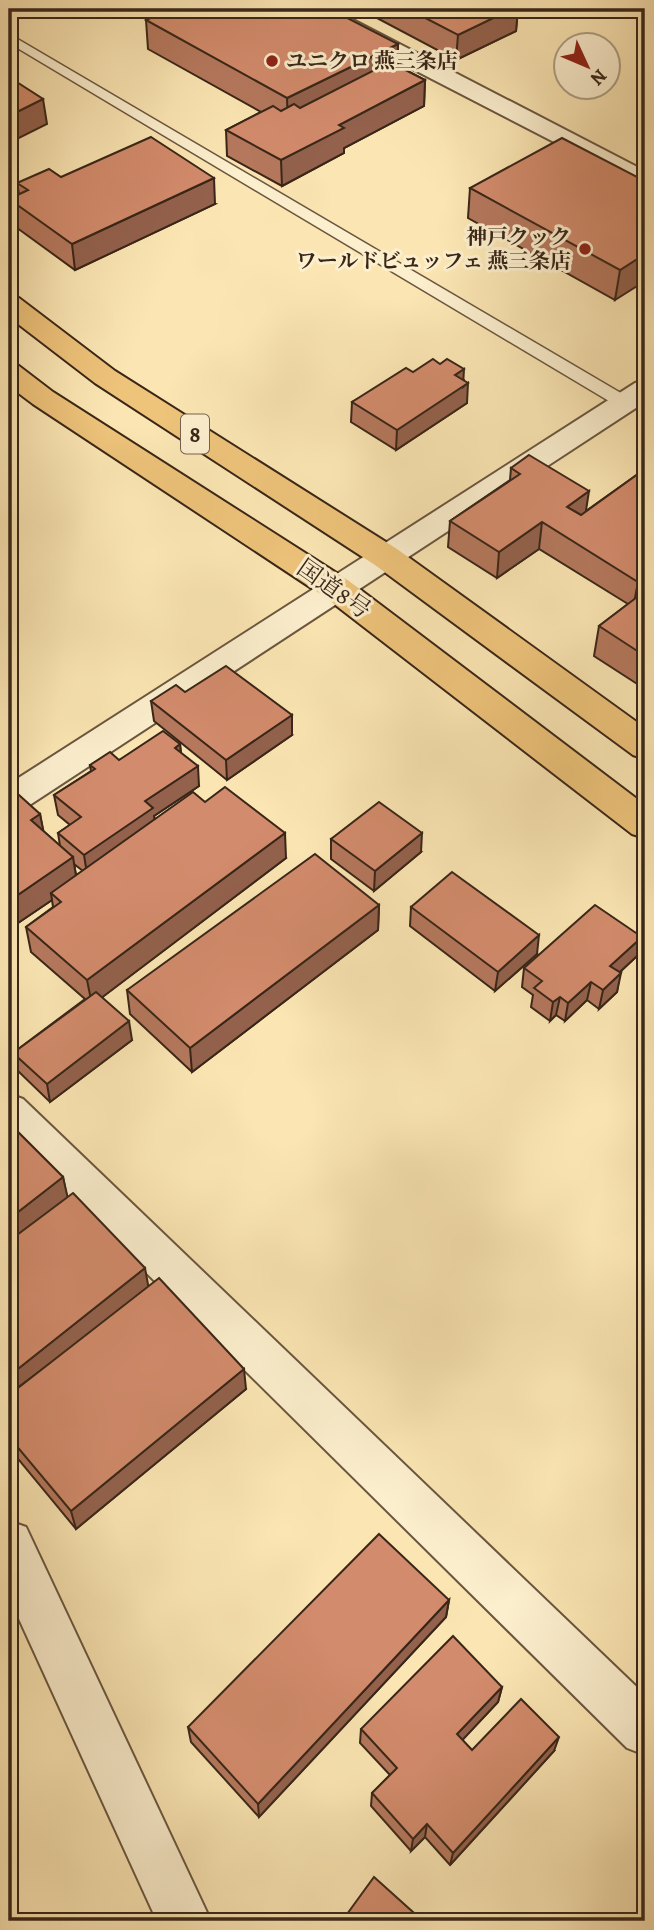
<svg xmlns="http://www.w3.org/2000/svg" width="654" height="1930" viewBox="0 0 654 1930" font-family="Alegreya,'Noto Serif JP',serif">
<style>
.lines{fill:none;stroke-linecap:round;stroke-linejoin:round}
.service-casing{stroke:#6a563f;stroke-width:3}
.minor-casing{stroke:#6a563f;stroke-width:4}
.tertiary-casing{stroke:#6a563f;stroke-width:4}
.trunk-casing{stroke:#392618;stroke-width:4}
.service{fill:#fcefce;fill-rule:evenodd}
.minor{fill:#fcefce;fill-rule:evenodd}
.tertiary{fill:#fcefce;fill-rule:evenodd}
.trunk{fill:#eec37a;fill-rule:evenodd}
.wall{fill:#b5785d;stroke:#392618;stroke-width:2;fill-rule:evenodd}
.shaded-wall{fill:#93614c;stroke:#392618;stroke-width:2}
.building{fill:#d28b6c;stroke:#392618;stroke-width:2}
.poi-dot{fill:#8f2418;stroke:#fcefce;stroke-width:2.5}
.labels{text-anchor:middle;stroke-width:6;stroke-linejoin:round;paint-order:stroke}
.far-poi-label{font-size:21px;font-weight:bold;fill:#392618;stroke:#fcefce;text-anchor:start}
.shield{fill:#fcefce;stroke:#74624f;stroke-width:2}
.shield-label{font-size:23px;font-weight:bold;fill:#392618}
.street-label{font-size:24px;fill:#392618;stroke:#fcefce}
</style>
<rect width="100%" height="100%" fill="#fbe6b3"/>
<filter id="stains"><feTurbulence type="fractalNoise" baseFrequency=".00286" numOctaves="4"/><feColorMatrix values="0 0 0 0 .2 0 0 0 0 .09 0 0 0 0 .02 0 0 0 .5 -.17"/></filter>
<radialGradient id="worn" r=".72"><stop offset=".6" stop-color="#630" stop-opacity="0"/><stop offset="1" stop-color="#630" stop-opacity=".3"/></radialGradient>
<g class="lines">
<defs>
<path id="service" d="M9,34L631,399L633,403L625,408L619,407L9,43Z"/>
<g id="minor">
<path d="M645,380V402L22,810L9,814V784L635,383Z"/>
<path d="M9,1094L23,1099L645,1695V1755L627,1748L9,1137Z"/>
<path d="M9,1521L26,1527L211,1921H157L9,1597Z"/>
</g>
<path id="tertiary" d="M302,9H332L645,171V189L306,14Z"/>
<g id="trunk">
<path d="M9,296L19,298L115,371L397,549L645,728V759L633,755L375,565L95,383L9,317Z"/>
<path d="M9,363L19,366L53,392L349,581L645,805V838L632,834L325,597L33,404L9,386Z"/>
</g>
</defs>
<use href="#service" class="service-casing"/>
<use href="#minor" class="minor-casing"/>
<use href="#tertiary" class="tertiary-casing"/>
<use href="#trunk" class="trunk-casing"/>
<use href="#service" class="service"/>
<use href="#minor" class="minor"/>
<use href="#tertiary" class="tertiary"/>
<use href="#trunk" class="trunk"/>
</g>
<g class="wall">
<path d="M360,9H518L516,31L456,60Z"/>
<path d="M146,20L398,44V66L425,80L424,106L344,148V153L282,186L227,156L226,130L261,112L148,49Z"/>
<path d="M61,177L215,204L75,270L13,225L9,199L19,194L17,183Z"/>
<path d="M645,181L615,300L468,218L470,188Z"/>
<path d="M413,372L464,380L467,403L396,450L351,422L352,402Z"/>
<path d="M511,468L586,511L645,469V689L594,656L599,626L628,604L539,549L497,578L448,547L450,521L510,480Z"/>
<path d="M185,692L292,735L227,780L154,721L151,701Z"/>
<path d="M180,744L181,753L199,786L154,816L155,820L205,802L286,858L102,997L132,1040L50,1102L18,1071L13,1053L85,999L31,952L26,927L53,907L52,900L9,929L40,814L43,831L60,846L58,833L70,825L58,815L54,795L91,771L90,765L119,760ZM74,864L83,871L76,875Z"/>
<path d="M331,839L421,852L374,891L331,859Z"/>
<path d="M379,905L378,930L192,1072L130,1014L127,990Z"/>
<path d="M411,907L537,954L495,991L410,926Z"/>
<path d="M642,937L637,956L620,972L617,992L599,1009L587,1000L565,1021L556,1015L550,1021L531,1007L533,995L522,987L524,968Z"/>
<path d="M9,1123L63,1177L67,1197L148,1287L246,1389L76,1529L9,1448Z"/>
<path d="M449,1600L446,1617L259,1817L191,1742L188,1727Z"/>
<path d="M502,1687L498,1702L462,1740L472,1750L554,1751L450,1865L425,1837L411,1851L371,1806L372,1793L390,1775L360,1743L361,1729Z"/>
</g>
<g class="shaded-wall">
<path d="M512,9H518L516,31L456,60L458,35Z"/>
<path d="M398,44L397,73L288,127L287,98Z"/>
<path d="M425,80L424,106L344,148V153L282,186L281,160L339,125Z"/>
<path d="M43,99L47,124L9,143V116Z"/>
<path d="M214,178L215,204L75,270L72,244Z"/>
<path d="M645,254V281L615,300L620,270Z"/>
<path d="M464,369L463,387L468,383L467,403L396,450L397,430L455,375Z"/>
<path d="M589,491L585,517L567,507Z"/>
<path d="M542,522L539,549L497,578L499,552Z"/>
<path d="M645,576V599L633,608L638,582Z"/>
<path d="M292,715V735L227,780L226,760Z"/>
<path d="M180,744L182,764L175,748Z"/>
<path d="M198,766L199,786L154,816L156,828L87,874L84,855L145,801Z"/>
<path d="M40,814L45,839L31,820Z"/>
<path d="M285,833L286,858L92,1005L87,980Z"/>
<path d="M422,833L421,852L374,891L375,871Z"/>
<path d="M73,857L77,882L51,893L52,900L9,929V901Z"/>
<path d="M379,905L378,930L192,1072L190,1048Z"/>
<path d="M539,935L537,954L495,991L498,972Z"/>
<path d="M642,937L637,956L607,984L610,966Z"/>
<path d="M621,973L617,992L599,1009L603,990Z"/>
<path d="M591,982L587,1000L565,1021L568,1003Z"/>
<path d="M560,997L556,1015L550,1021L553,1002Z"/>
<path d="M129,1021L132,1040L50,1102L47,1084Z"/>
<path d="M63,1177L68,1199L9,1245V1219Z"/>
<path d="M145,1268L149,1290L9,1394V1376Z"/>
<path d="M244,1369L246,1389L76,1529L71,1511Z"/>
<path d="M449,1600L446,1617L259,1817L258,1804Z"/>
<path d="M502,1687L498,1702L454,1749L457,1734Z"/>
<path d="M559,1737L554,1751L450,1865L453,1853Z"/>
<path d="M427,1824L425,1837L411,1851L413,1839Z"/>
</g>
<g class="building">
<path d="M172,9H330L398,44L287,98L146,20Z"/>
<path d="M408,9H512L458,35Z"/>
<path d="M390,62L425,80L339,125L344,128L281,160L226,130L273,106L281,111L294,104L300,108Z"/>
<path d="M9,77L43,99L9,116Z"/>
<path d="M151,137L214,178L72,244L9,199L28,190L17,183L49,169L61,177Z"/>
<path d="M562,138L645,181V254L620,270L470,188Z"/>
<path d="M433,359L440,364L447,359L464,369L455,375L468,383L397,430L352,402L406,368L413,372Z"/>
<path d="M529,455L589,491L567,507L581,515L645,469V576L638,582L542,522L499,552L450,521L520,474L511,468Z"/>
<path d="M645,591V656L599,626Z"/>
<path d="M226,666L292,715L226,760L151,701L176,685L185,692Z"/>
<path d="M163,731L180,744L175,748L198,766L145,801L153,808L84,855L58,833L81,817L54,795L95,769L90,765L110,752L119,760Z"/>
<path d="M225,787L285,833L87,980L26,927L61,902L51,893L193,792L205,802Z"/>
<path d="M19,795L40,814L31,820L73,857L9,901V802Z"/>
<path d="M379,802L422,833L375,871L331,839Z"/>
<path d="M315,854L379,905L190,1048L127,990Z"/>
<path d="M452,872L539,935L498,972L411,907Z"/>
<path d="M595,905L642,937L610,966L621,973L603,990L591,982L568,1003L560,997L553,1002L534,988L542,981L524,968Z"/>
<path d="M96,992L129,1021L47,1084L13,1053Z"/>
<path d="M9,1123L63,1177L9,1219Z"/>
<path d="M73,1193L145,1268L9,1376V1241Z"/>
<path d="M159,1278L244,1369L71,1511L9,1437V1395Z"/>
<path d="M379,1534L449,1600L258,1804L188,1727Z"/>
<path d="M453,1636L502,1687L457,1734L472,1750L521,1699L559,1737L453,1853L427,1824L413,1839L372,1793L397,1768L361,1729Z"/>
<path d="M374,1877L414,1913L408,1921H342Z"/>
</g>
<g class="poi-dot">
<circle cx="272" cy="61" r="7"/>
<circle cx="585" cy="249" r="7"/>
</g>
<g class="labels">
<g class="far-poi-label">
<text x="286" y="68">ユニクロ 燕三条店</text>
<text x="571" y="244" text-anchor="end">神戸クック<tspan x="571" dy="24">ワールドビュッフェ 燕三条店</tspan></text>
</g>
<rect class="shield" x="181" y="414.5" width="28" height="39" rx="5"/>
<g class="shield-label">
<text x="195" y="442">8</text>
</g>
<g class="street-label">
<text transform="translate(334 589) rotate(35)" y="8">国道8号</text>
</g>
</g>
<rect width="654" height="1930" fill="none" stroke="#fbe6b3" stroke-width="35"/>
<rect x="10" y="10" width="633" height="1909" fill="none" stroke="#392618" stroke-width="3.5"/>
<rect x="18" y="18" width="619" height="1895" fill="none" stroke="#392618" stroke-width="2"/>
<g transform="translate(587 66) rotate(134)"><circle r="33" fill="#fcefce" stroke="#ae9f85" stroke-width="2"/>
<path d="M0-5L12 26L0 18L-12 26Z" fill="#8f2418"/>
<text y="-10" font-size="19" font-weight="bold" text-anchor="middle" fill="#392618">N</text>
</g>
<rect width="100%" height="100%" filter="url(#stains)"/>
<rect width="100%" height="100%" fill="url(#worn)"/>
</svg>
